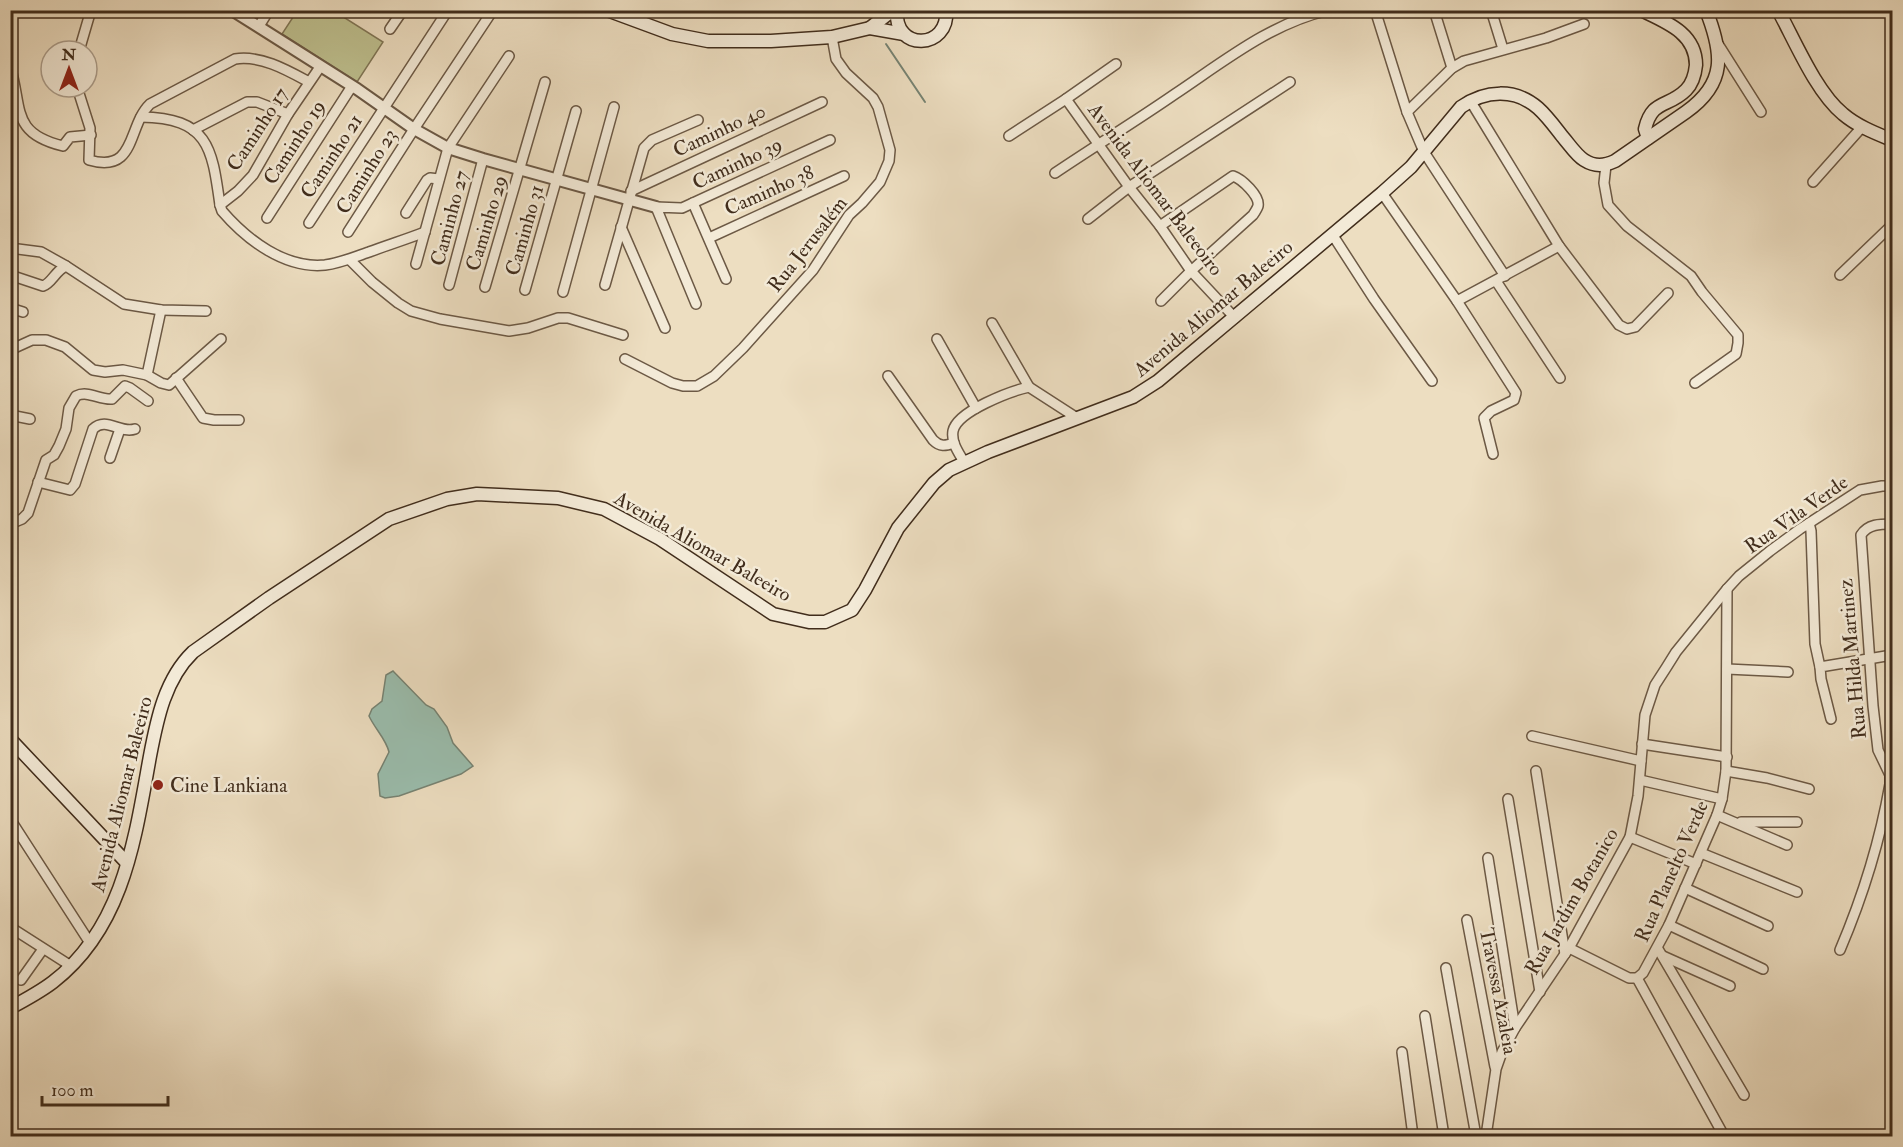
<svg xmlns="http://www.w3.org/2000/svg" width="1903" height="1147" viewBox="0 0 1903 1147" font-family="'IM FELL Double Pica',serif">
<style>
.green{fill:#bec08f;stroke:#807656;stroke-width:1.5}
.water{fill:#9abdad;stroke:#768373;stroke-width:1.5}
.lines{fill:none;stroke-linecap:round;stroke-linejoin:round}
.stream{stroke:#768373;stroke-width:2}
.minor-casing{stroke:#6c5945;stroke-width:12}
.tertiary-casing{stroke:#6c5945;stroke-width:14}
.secondary-casing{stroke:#412d1c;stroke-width:15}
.minor{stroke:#f3ead7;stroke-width:9}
.tertiary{stroke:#f3ead7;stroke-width:10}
.secondary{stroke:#f3ead7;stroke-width:12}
.poi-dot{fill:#8f2418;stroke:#f3ead7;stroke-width:2}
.labels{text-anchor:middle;stroke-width:5;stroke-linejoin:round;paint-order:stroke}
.street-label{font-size:20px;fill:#412d1c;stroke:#f3ead7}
.poi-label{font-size:20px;fill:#412d1c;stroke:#f3ead7;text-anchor:start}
</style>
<rect width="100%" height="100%" fill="#eddec1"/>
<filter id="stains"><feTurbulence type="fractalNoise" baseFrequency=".00333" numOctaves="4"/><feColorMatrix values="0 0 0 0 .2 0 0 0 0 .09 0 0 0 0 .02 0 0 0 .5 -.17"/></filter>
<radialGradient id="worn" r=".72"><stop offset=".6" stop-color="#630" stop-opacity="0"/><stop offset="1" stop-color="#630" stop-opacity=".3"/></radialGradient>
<path class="green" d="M297,11H334L383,42L357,82L282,34Z"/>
<path class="water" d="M393,671L426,705L434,709L447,727L453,743L473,766L461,774L399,796L385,798L380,796L378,774L389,752C386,739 375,729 369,716L372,709L382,701L386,675Z"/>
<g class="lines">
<g class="stream">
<path d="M708,10L732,17L785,10"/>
<path d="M865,10L869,16"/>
<path d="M886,44L925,102"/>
</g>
<defs>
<g id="minor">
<path d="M1375,10L1407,112L1424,152L1505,276"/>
<path d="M1434,10L1452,68"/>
<path d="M1491,10L1503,49"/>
<path d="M259,26L269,10"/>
<path d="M390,29L403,10"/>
<path d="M1718,44L1761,112"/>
<path d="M79,51L91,10"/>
<path d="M1116,64L1066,99L1129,187L1160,226L1191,271L1235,318"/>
<path d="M10,66C23,108 10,133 63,146L70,137L91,135"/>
<path d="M77,87L90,128L89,160C137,174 127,126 150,104L235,59C261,55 287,70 309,82"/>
<path d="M1471,102L1559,246L1619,325L1627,329L1635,327L1668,293"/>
<path d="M1407,112L1452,68L1464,61L1546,38L1584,24"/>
<path d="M141,117C209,118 212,148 220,205L222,211C247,240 285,269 325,265C341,263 354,257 369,252C388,245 407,239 425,232"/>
<path d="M193,130L247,102H257L288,114"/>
<path d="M1009,136L1066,99"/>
<path d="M1606,165L1604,183L1608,205L1627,226L1691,276L1702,292L1738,335V343L1736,354L1695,383"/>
<path d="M1055,173C1095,146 1136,121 1175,94C1223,62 1271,23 1329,10"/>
<path d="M1813,182L1862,127"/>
<path d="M631,191L822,102"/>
<path d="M1382,193L1457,301L1559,246"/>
<path d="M693,203L726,279"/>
<path d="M220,205L238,191L253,175L288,114L320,67"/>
<path d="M406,213L427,180L430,178L439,179"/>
<path d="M267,218L352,86"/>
<path d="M1088,219L1129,187L1290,82"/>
<path d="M309,223L448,10"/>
<path d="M1160,226L1233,176C1242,179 1260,196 1258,206C1257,209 1255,212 1253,215L1191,271L1161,301"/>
<path d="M621,227L665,328"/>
<path d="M348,232L414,129L493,10"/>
<path d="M1332,234L1374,299L1432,381"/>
<path d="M709,238L844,176"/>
<path d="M10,248L41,252L66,266"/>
<path d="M350,260L372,282L398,303L411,311L440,319L509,331L528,328L558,318H568L623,335"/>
<path d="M416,264L448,148L509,56"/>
<path d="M10,275L43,286C52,283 55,271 66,266L124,304L161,310L206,311"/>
<path d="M1840,275L1892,225"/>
<path d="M1496,281L1560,378"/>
<path d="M449,285L483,159"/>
<path d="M605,285L644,148L652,140L698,120"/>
<path d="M485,287L545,82"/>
<path d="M525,290L576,111"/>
<path d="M563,292L614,107"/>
<path d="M1457,301L1516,393L1514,400L1491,411L1484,418L1493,454"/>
<path d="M696,304L656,207L682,208L830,140"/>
<path d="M10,308L23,312"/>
<path d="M992,323L1029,387"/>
<path d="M937,339L976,408"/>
<path d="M10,350L32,340H46L65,347L93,370L105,372L123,370L147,375L161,383L169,385L221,339"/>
<path d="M625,359L672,383L683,386H697L714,376L743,348L813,270L849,215L862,203L880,182L889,161L890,150L878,107L873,98L846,73L836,59L832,37"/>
<path d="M147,375L161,310"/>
<path d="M888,376L933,440C940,447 945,446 954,443"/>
<path d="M176,378L203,418L214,420H239"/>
<path d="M10,415L30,419"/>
<path d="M110,458L120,429"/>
<path d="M964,462C959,453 951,443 953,431C957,411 1011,391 1029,387L1077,418"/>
<path d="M38,482L70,490L75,484L93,429C106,416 120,434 135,429"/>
<path d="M1809,523L1811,531L1815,644L1820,667"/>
<path d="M10,524L22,519L28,513L46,460L54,455L59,446L66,429L69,408L76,396C88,390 99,400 112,399L125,386L130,388L148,401"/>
<path d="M1727,669L1788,672"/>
<path d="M1831,719L1821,679L1820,667L1892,655"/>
<path d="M1532,736L1641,761"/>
<path d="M1642,744L1727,757"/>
<path d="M1536,771L1565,954"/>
<path d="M1726,771L1767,778L1809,789"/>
<path d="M1640,780L1722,799"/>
<path d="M1508,799L1540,992"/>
<path d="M1717,815L1787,845"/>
<path d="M10,819L90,943"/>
<path d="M1741,822H1797"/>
<path d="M1630,837L1696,864"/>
<path d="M1701,853L1797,892"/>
<path d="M1488,858L1515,1028"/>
<path d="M1685,888L1768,926"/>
<path d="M1467,920L1495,1067"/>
<path d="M1669,925L1763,969"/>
<path d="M10,927L71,966"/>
<path d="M1569,948L1629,978H1637L1643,973L1669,925L1717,815L1722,799L1726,771L1727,589"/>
<path d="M1658,949L1744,1095"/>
<path d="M1840,950C1863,896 1880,841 1890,784V775L1878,750L1873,706L1861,535C1868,524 1880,524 1892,524"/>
<path d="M1663,956L1730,986"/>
<path d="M1446,968L1476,1136"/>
<path d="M1637,978L1724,1136"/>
<path d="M21,980L43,949"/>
<path d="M1425,1016L1444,1136"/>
<path d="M1402,1052L1413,1136"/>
<path d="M1486,1136L1496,1069L1502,1052L1515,1028L1569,948L1630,837L1638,796L1645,715L1655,685L1666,668L1676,652L1727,589L1739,576L1770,551L1800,529L1860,490L1882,486H1892"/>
</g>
<path id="tertiary" d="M232,10L357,89L414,129L448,148L483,159L656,207"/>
<g id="secondary">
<path d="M607,10L672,34L708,41H771L832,37L870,28L904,34"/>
<path d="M897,10C893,52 950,50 946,10"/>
<path d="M1641,10C1666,22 1696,33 1696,65C1695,75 1693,83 1686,90C1668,108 1652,99 1645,129L1648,138"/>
<path d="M1778,10C1795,41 1816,92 1843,114C1857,126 1875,133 1892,140"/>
<path d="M870,28L889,13L896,12"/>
<path d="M10,739L127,863"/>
<path d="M10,1008C25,1000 40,992 53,982C124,927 135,838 150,756C157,719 165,679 193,652L269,598L389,519L447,499L477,494L558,498L604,509L660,539L773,614L809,622H825L852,610L865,590L898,528L934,483L949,470L988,452L1133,397L1158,381L1382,193L1411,167L1461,107C1485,90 1515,88 1538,108C1547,116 1555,127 1562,136C1569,144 1576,155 1584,160C1595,167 1604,166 1615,161L1686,112C1727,83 1723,53 1706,10"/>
</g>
</defs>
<use href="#minor" class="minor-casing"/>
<use href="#tertiary" class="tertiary-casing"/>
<use href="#secondary" class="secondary-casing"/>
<use href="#minor" class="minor"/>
<use href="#tertiary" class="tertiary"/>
<use href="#secondary" class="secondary"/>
</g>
<circle class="poi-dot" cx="158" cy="785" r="6"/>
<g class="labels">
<g class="street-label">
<text transform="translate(257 129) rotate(-57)" y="7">Caminho 17</text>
<text transform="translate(719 130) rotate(-25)" y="7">Caminho 40</text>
<text transform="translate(294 142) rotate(-57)" y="7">Caminho 19</text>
<text transform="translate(331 156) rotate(-57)" y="7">Caminho 21</text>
<text transform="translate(737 163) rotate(-25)" y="7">Caminho 39</text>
<text transform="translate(366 171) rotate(-58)" y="7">Caminho 23</text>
<text transform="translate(1156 189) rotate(53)" y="7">Avenida Aliomar Baleeoiro</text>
<text transform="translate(769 190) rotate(-24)" y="7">Caminho 38</text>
<text transform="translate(449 218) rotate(-75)" y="7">Caminho 27</text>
<text transform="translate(486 223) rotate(-73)" y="7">Caminho 29</text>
<text transform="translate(524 230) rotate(-74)" y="7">Caminho 31</text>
<text transform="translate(807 244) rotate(-52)" y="7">Rua Jerusalém</text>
<text transform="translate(1213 308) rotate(-40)" y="7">Avenida Aliomar Baleeiro</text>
<text transform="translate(1796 514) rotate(-35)" y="7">Rua Vila Verde</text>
<text transform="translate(703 546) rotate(30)" y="7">Avenida Aliomar Baleeiro</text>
<text transform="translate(1852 659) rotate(-95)" y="7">Rua Hilda Martinez</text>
<text transform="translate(121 794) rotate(-76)" y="7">Avenida Aliomar Baleeiro</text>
<text transform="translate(1671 871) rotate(-66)" y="7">Rua Planelto Verde</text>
<text transform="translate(1571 901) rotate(-60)" y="7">Rua Jardim Botanico</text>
<text transform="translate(1499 991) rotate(79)" y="7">Travessa Azaleia</text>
</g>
<g class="poi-label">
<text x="170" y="792">Cine Lankiana</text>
</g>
</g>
<rect width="1903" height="1147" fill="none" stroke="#eddec1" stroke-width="36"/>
<rect x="12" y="12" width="1879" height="1123" fill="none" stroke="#412d1c" stroke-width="3"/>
<rect x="18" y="18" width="1867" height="1111" fill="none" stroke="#412d1c" stroke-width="1.5"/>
<g transform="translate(69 69)"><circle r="28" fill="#f3ead7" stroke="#ac9e8c" stroke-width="1.5"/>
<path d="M0-4.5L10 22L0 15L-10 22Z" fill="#8f2418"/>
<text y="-9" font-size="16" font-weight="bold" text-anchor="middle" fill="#412d1c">N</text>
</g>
<path d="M42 1096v9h126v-9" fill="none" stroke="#412d1c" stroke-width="3"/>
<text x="51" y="1096" font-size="18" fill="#412d1c" stroke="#f3ead7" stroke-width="4.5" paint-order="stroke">100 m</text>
<rect width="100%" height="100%" filter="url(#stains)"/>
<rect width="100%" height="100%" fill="url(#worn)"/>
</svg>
